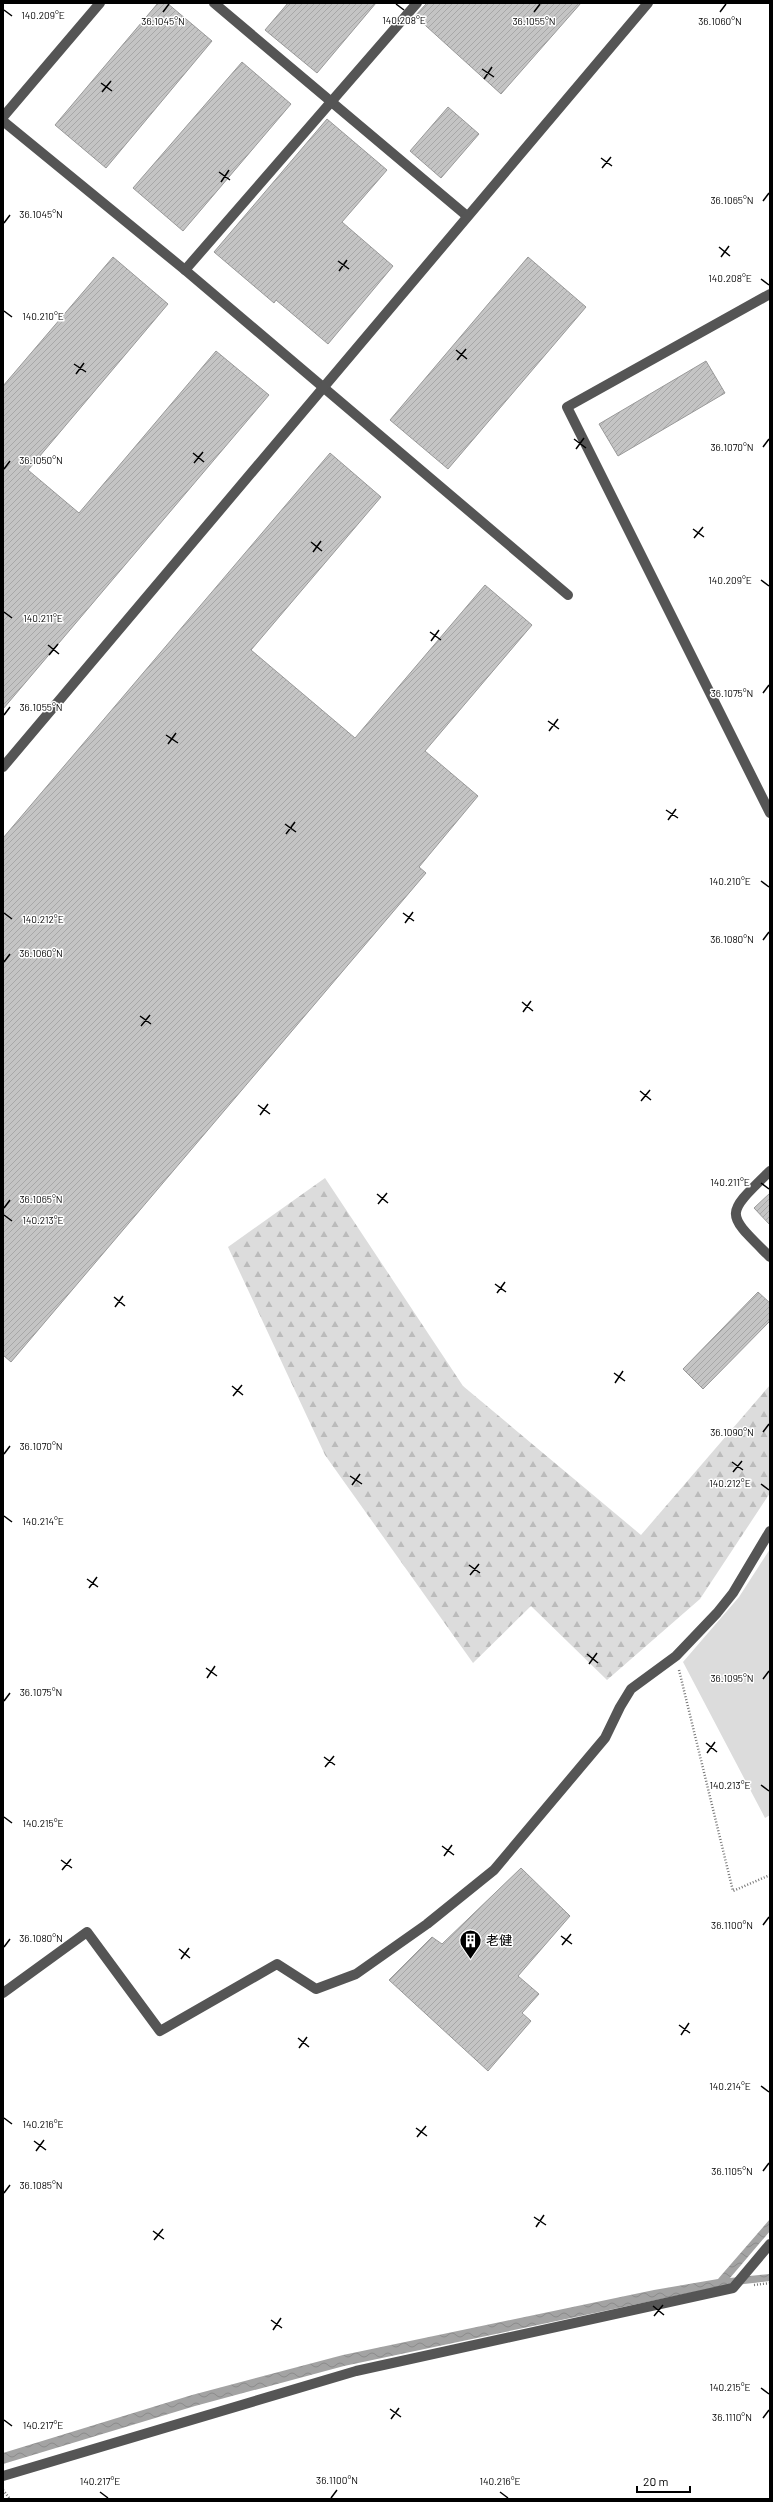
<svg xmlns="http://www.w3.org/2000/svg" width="773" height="2502" viewBox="0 0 773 2502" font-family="Barlow,'Noto Sans JP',sans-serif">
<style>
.forest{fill:url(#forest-firs)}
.pitch{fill:#dcdcdc}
.water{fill:url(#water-waves)}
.building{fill:url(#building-hatch);stroke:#999}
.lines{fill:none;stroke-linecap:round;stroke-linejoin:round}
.path{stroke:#777;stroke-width:2.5;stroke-dasharray:1 2;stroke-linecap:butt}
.minor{stroke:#555;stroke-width:10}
.ticks{fill:none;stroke:#000;stroke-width:1.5}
.labels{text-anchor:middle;stroke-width:3;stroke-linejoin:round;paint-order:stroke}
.poi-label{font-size:13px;fill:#000;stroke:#fff;text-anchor:start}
.ticks-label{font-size:10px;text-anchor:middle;fill:#000;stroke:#fff;stroke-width:3;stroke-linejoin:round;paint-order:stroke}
</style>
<defs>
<pattern id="forest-firs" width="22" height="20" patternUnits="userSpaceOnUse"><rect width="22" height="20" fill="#dcdcdc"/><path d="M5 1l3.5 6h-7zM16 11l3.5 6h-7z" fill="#bbb"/></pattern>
<pattern id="water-waves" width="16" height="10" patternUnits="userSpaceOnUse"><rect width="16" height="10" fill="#a3a3a3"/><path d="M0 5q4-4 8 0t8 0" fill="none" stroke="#8b8b8b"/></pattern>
<pattern id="building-hatch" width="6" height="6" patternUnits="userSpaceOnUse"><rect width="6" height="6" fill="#c4c4c4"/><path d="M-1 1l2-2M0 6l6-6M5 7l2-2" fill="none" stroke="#a7a7a7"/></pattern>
</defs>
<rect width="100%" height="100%" fill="#fff"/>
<path class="forest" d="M325,1178L463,1386L641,1535L770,1385V1493L700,1599L607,1680L531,1606L473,1663L325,1455L228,1247Z"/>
<path class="pitch" d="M770,1549V1815L765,1818L683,1662L739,1597Z"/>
<path class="water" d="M770,2219V2231L730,2278L770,2274V2281L718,2287L344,2366L195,2406L3,2464V2453L192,2395L343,2355L654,2290L718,2279Z"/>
<g class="building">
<path d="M158,3H167L212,41L106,168L55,125Z"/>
<path d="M288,3H376L317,73L265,30Z"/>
<path d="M427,3H581L501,94L415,16Z"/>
<path d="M242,62L291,104L183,231L133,188Z"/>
<path d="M448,107L479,134L441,178L410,151Z"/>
<path d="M327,119L387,170L342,222L393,266L328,344L276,300L274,303L214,252Z"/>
<path d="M113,257L168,304L28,470L79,513L216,351L269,395L3,709V386Z"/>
<path d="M528,257L586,307L448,469L390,420Z"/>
<path d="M706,361L725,393L618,456L599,424Z"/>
<path d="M330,453L381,497L251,650L355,738L485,585L532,625L425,751L478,796L419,867L426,873L11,1362L3,1355V838Z"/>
<path d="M770,1193V1225L754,1208Z"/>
<path d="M758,1292L770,1303V1321L703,1389L683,1369Z"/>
<path d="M521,1868L570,1916L518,1976L539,1994L522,2013L531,2021L488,2071L389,1980L432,1937L442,1944Z"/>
</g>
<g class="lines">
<g class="path">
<path d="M679,1670L733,1891L770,1875"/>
<path d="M754,2285L770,2283"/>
<path d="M3,2490L10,2499"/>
</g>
<g class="minor">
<path d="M214,3L467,216"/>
<path d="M3,117L100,3"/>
<path d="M3,121L185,270L568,595"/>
<path d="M185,270L417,3"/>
<path d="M770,294L567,407L770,813"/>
<path d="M3,767L648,3"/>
<path d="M770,1171C724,1216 725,1212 770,1257"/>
<path d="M3,1993L87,1932L160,2031L277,1964L316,1989L356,1974L427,1924L494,1870L605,1738L620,1707L631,1689L676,1656L717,1613L733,1593L770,1531"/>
<path d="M3,2476L356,2371L733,2288L770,2244"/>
</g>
</g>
<path class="ticks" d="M396,4L404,10M4,10L12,16M163,12L169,4M534,12L540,4M720,12L726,4M482,69L494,77M484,79L492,67M101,83L112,91M102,92L111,81M601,158L612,166M602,168L611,157M219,172L230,180M221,182L229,170M763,201L769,193M4,223L10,215M719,247L730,256M721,257L729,246M338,261L349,269M339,271L347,260M761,279L769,285M4,311L12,317M456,350L467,359M457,360L466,349M74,364L86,372M76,374L84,363M574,439L586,448M763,447L769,439M576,449L584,438M193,453L204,462M194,463L203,452M4,469L10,461M693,529L704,537M694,538L703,527M311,542L322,551M313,552L321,541M761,580L769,586M4,612L12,618M430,632L441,640M431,641L439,630M48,645L59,654M49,655L58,644M763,693L769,685M4,715L10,707M548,721L559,729M549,731L558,719M166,735L178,743M168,744L176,733M666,810L678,818M668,820L676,809M285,824L296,832M286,834L295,822M761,881L769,887M4,913L12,919M403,913L414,921M405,923L413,912M763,940L769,932M4,962L10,954M522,1002L533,1011M523,1012L531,1001M140,1016L151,1024M141,1026L150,1015M640,1091L651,1100M641,1101L650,1090M258,1105L270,1114M260,1115L268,1104M761,1183L769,1189M377,1194L388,1203M378,1204L387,1193M4,1208L10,1200M4,1215L12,1221M495,1284L506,1292M497,1293L505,1282M114,1297L125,1306M115,1307L123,1296M614,1373L625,1381M615,1383L623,1371M232,1386L243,1395M233,1396L242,1385M763,1432L769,1424M4,1454L10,1446M732,1462L743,1470M733,1472L742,1461M350,1476L362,1484M761,1484L769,1490M352,1485L360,1474M4,1516L12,1522M469,1565L480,1573M470,1575L479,1564M87,1579L98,1587M89,1588L97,1577M587,1654L598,1663M589,1664L597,1653M206,1668L217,1676M207,1678L215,1666M763,1679L769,1671M4,1701L10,1693M706,1743L717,1752M707,1753L715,1742M324,1757L335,1765M325,1767L334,1756M761,1785L769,1791M4,1817L12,1823M442,1846L454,1855M444,1856L452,1845M61,1860L72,1868M62,1870L71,1859M763,1925L769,1917M561,1936L572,1944M562,1945L571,1934M4,1947L10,1939M179,1949L190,1958M181,1959L189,1948M679,2025L690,2033M681,2035L689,2023M298,2038L309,2047M299,2048L307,2037M761,2086L769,2092M4,2118L12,2124M416,2128L427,2136M417,2137L426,2126M34,2141L46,2150M36,2151L44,2140M763,2171L769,2163M4,2193L10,2185M534,2217L546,2225M536,2227L544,2215M153,2231L164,2239M154,2240L163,2229M653,2306L664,2315M654,2316L663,2305M271,2320L282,2328M273,2330L281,2318M761,2388L769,2394M390,2409L401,2417M763,2418L769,2410M391,2419L399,2408M4,2420L12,2426M100,2492L108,2498M500,2492L508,2498M331,2498L337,2490"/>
<defs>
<symbol id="building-pin" viewBox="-11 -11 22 30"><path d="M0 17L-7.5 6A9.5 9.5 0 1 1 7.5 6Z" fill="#000" stroke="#fff"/><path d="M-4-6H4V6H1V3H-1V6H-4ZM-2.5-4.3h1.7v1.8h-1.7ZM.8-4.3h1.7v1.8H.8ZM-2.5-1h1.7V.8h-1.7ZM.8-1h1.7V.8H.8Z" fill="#fff"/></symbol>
</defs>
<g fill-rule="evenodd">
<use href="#building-pin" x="458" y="1928" width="25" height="34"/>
</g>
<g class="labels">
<g class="poi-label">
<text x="486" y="1945">老健</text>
</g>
</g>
<g class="ticks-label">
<text x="43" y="19">140.209°E</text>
<text x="404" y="24">140.208°E</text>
<text x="163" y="25">36.1045°N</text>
<text x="534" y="25">36.1055°N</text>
<text x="720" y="25">36.1060°N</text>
<text x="732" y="204">36.1065°N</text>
<text x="41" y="218">36.1045°N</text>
<text x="730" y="282">140.208°E</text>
<text x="43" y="320">140.210°E</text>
<text x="732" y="451">36.1070°N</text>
<text x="41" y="464">36.1050°N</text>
<text x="730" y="584">140.209°E</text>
<text x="43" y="622">140.211°E</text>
<text x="732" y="697">36.1075°N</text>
<text x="41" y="711">36.1055°N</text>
<text x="730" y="885">140.210°E</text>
<text x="43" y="923">140.212°E</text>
<text x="732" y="943">36.1080°N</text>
<text x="41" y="957">36.1060°N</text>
<text x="730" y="1186">140.211°E</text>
<text x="41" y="1203">36.1065°N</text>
<text x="43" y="1224">140.213°E</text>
<text x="732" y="1436">36.1090°N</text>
<text x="41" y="1450">36.1070°N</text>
<text x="730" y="1487">140.212°E</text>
<text x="43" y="1525">140.214°E</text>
<text x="732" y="1682">36.1095°N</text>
<text x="41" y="1696">36.1075°N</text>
<text x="730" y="1789">140.213°E</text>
<text x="43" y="1827">140.215°E</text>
<text x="732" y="1929">36.1100°N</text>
<text x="41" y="1942">36.1080°N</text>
<text x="730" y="2090">140.214°E</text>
<text x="43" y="2128">140.216°E</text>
<text x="732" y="2175">36.1105°N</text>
<text x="41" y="2189">36.1085°N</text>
<text x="730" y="2391">140.215°E</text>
<text x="732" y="2421">36.1110°N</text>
<text x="43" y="2429">140.217°E</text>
<text x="337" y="2484">36.1100°N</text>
<text x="100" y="2485">140.217°E</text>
<text x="500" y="2485">140.216°E</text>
</g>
<rect width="773" height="2502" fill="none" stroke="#000000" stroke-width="8"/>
<path d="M637 2486v6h53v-6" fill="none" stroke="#000000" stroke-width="2"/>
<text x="643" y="2486" font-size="12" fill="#000000" stroke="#ffffff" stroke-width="3" paint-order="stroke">20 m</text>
</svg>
